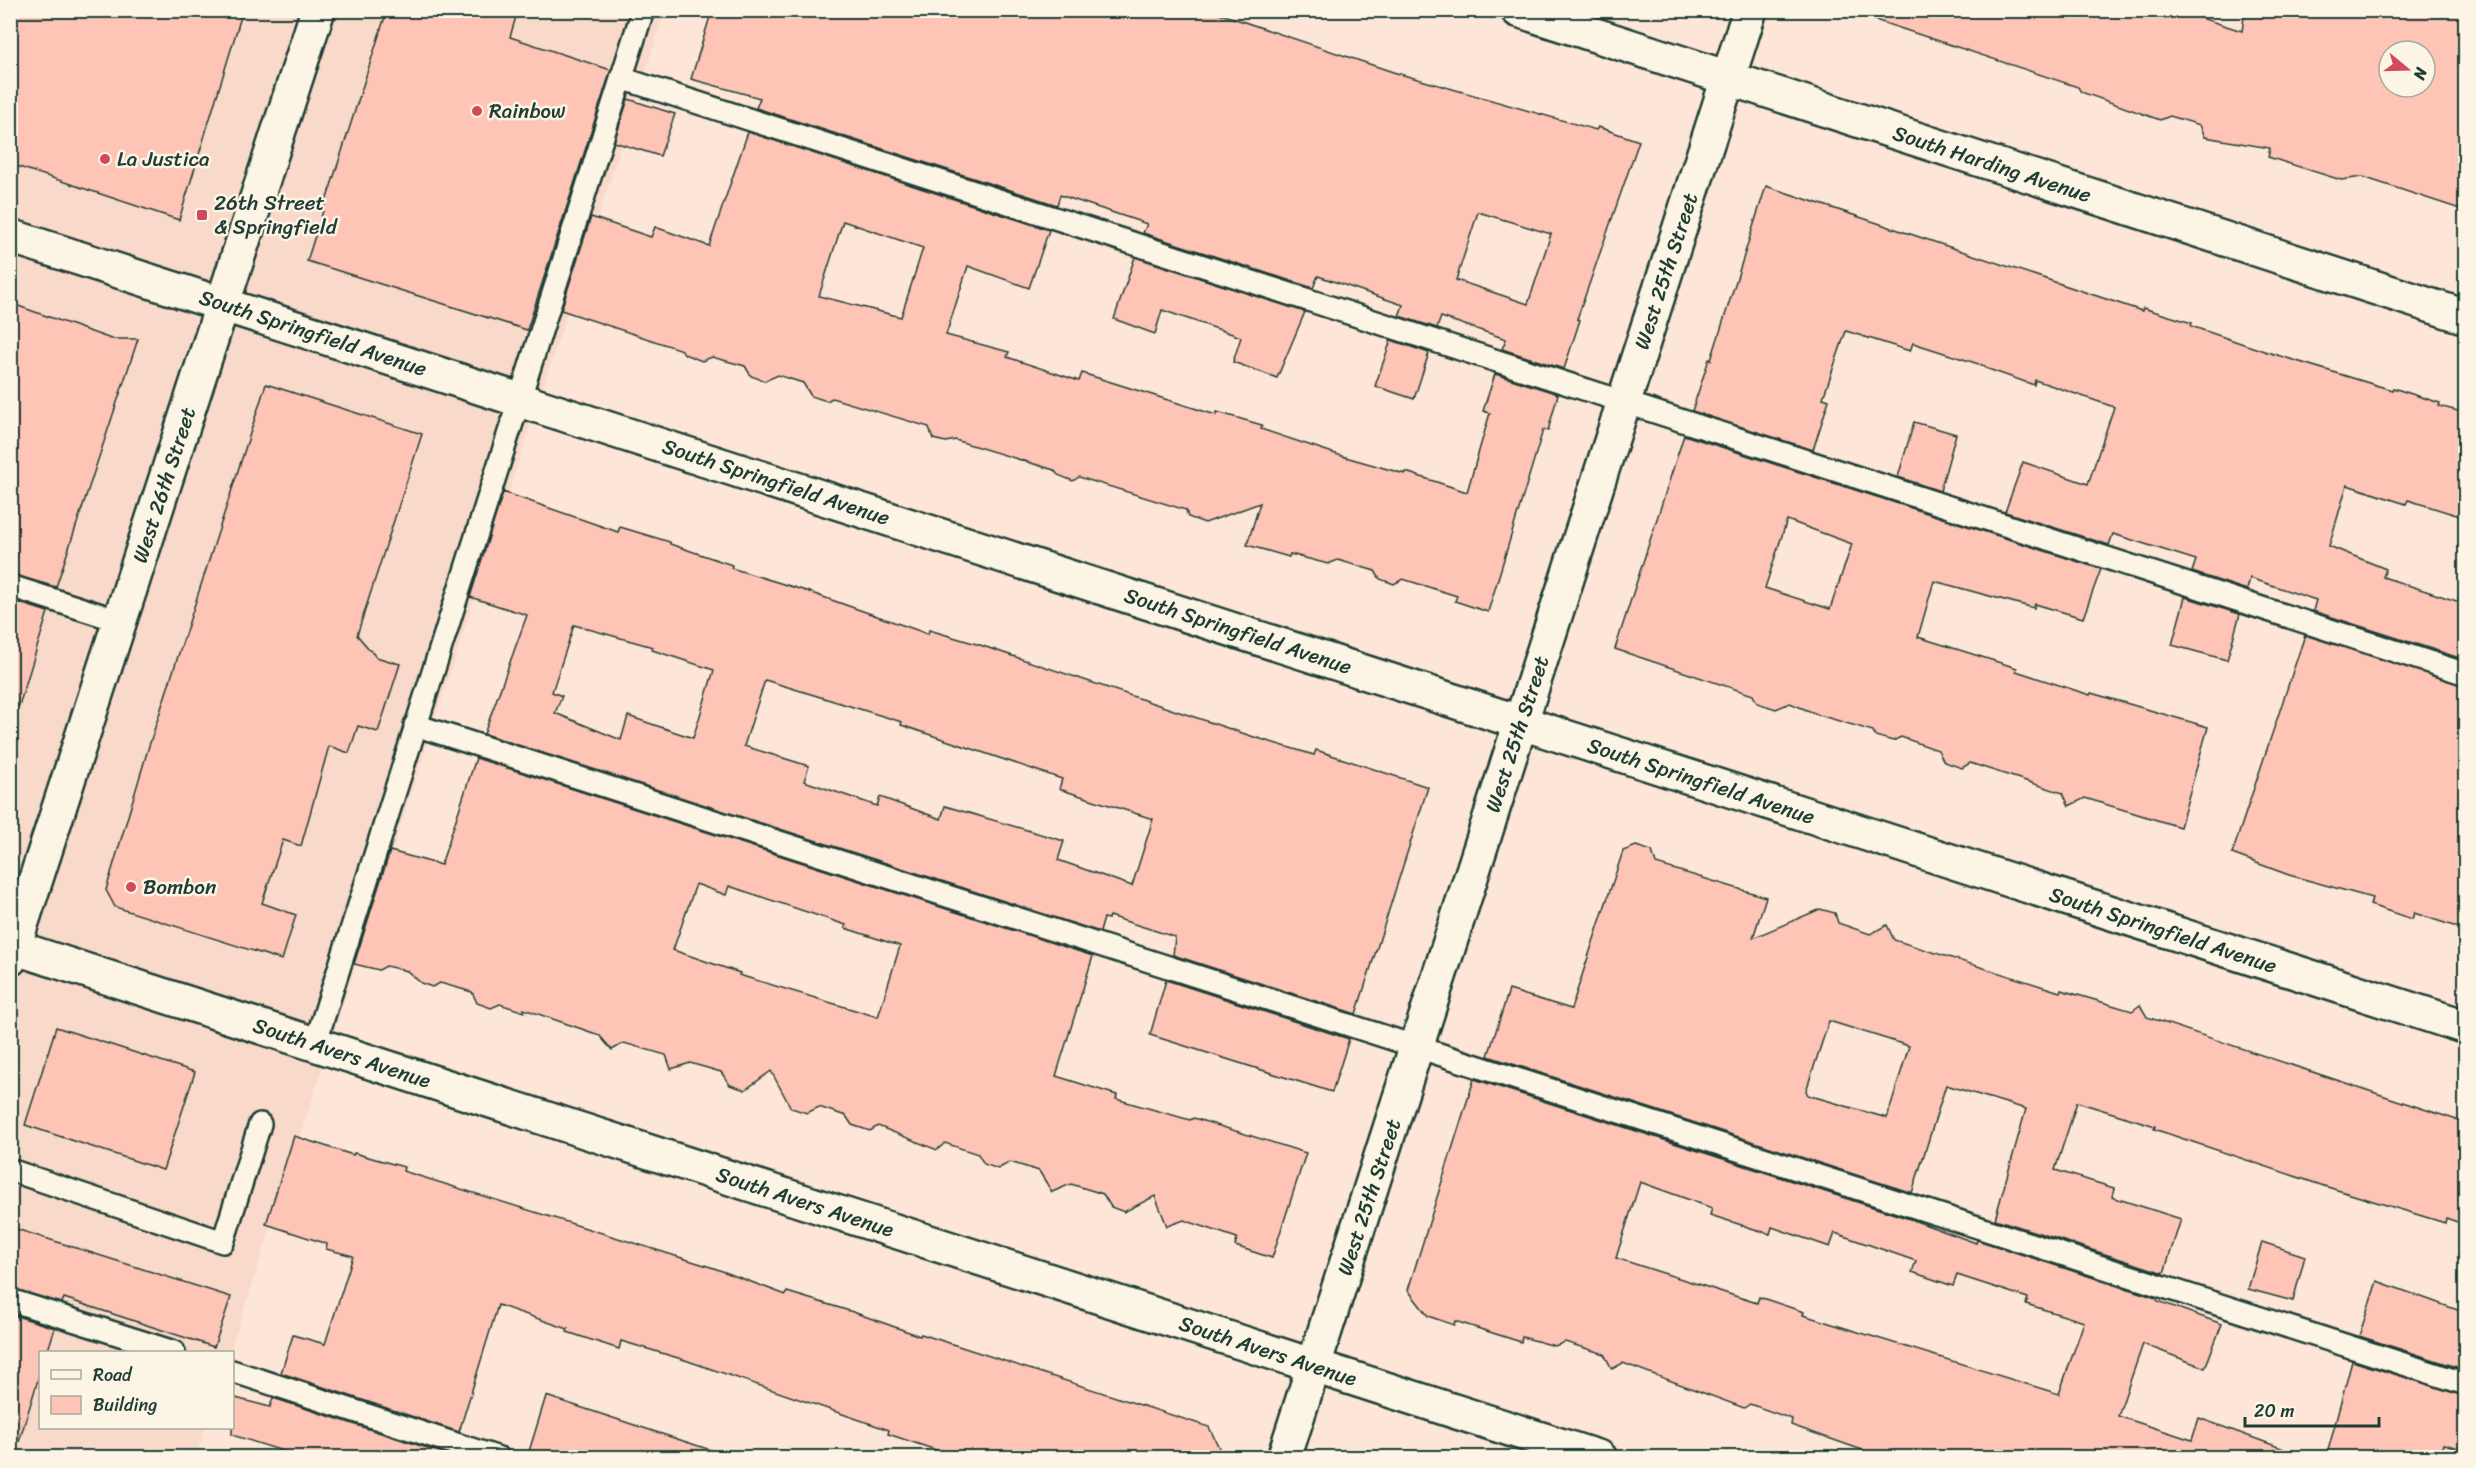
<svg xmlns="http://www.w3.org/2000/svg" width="2476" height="1468" viewBox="0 0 2476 1468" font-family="Sriracha,sans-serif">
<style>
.built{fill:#f9d9ca}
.building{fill:#fec4b6;stroke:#1f3d34;stroke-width:1.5;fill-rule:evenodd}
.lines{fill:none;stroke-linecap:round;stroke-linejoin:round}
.lane-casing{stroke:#1f3d34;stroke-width:26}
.street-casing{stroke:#1f3d34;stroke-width:38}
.secondary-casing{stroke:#1f3d34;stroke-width:38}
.lane{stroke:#fcf5e5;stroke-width:21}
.street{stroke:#fcf5e5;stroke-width:33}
.secondary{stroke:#fcf5e5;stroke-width:33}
.poi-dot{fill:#d1495b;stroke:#fcf5e5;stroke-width:2}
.labels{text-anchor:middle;stroke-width:5;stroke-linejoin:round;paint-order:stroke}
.poi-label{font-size:21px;fill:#1f3d34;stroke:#fcf5e5;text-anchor:start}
.street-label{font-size:21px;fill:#1f3d34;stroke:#fcf5e5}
</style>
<rect width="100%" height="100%" fill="#fde6d7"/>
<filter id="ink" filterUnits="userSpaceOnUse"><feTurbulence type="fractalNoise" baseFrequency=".0167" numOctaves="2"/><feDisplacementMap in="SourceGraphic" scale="12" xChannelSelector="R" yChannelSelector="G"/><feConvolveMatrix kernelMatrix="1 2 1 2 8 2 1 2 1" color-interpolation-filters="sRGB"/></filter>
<g filter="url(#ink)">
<path class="built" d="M37,11H665L230,1352H40V1428H205L196,1457L11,1458L10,96Z"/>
<g class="building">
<path d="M10,10H243L179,220L10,164Z"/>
<path d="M387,10H518L510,37L611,70L527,330L307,261Z"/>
<path d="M712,10H1209L1393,72L1596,130L1598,127L1639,141L1577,319L1580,320L1564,369L1502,349L1506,339L1441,317L1437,328L1399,316L1403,305L1318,276L1313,288L1143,233L1147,224L1060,195L1057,205L756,108L760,98L691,79ZM1478,212L1551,234L1528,304L1456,280Z"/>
<path d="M1867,10H2176L2242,31L2245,10H2466V211L2363,177L2341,180L2268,157L2270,148L2205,137L2200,125L2170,116L2160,120L2081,92L2078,87L1866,17ZM2389,51H2425V87H2389Z"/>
<path d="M628,99L675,114L660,156L614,142Z"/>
<path d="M748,132L1049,230L1029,288L968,266L946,335L1009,352L1007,357L1079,381L1082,373L1216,415L1217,412L1262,425L1261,429L1342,456L1405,474L1406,472L1467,492L1490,413L1483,411L1495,374L1558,394L1548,431L1543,430L1488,612L1455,601L1457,596L1403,579L1394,584L1380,579L1375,571L1338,560L1328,564L1290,554L1289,557L1247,545L1260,503L1205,523L1188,517L1186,510L1079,477L1073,481L1058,475L1054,470L955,440L946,442L933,439L929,427L832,398L827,401L811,396L803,383L778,375L765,381L751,376L745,366L712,357L702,361L684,354L682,350L561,310L591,217L651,237L655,227L709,246ZM843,221L923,248L901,317L819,296Z"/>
<path d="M1766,186L2142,311L2143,308L2192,323L2191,326L2267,352L2392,390L2393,388L2440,403L2439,406L2466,413V518L2408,500L2406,504L2347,485L2329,546L2386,569L2383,577L2466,604V660L2313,611L2316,600L2250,578L2247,590L2192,572L2196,560L2113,534L2109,545L2005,512L2023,462L2088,484L2114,407L2035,380L2034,385L1985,368V366L1913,343L1910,351L1846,331L1823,398L1829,400L1813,450L1692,411L1709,359L1711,360Z"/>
<path d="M1135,257L1305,312L1277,378L1233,362L1241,337L1162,310L1155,334L1114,319Z"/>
<path d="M10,303L111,339H138L56,587L10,574Z"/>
<path d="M1391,340L1429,353L1414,399L1375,386Z"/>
<path d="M266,384L422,434L357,635L376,657L400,664L378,732L358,726L349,753L329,746L301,846L283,840L262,903L296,915L282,960L115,907L106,890L148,749Z"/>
<path d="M1914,422L1956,434L1940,491L1898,477Z"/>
<path d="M1684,435L2101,569L2083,618L2035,604L2034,608L1934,581L1918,637L2017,668L2016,671L2090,695L2091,693L2208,727L2180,827L2085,798L2069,806L2063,793L1970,763L1962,768L1944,762L1938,750L1901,737L1893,741L1875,736L1873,731L1819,715L1790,703L1776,709L1757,703L1753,695L1615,649ZM1787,520L1852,544L1830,609L1765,588Z"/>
<path d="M503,492L618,532L620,527L670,542V544L732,565L731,568L806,591L928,634L929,630L980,645L1254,737L1314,755L1316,750L1428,787L1356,1014L1173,955L1175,937L1109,916L1108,919L1104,918L1100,932L484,734L527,615L470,597ZM574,625L653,647L652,650L714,670L693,738L628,716L621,740L555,713L562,696L552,692ZM765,680L902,722L901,725L1062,779L1059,789L1153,819L1132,886L1058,860L1064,841L945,806L941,819L880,797L877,806L804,781L809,766L744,746Z"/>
<path d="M2185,597L2240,614L2227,660L2172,645Z"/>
<path d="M10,600L48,612L19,706L10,705Z"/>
<path d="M2305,635L2466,686V930L2414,913L2412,919L2370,905L2372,898L2289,875L2232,854Z"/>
<path d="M476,758L1093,956L1056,1076L1117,1095L1116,1099L1190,1120L1194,1118L1306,1153L1272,1258L1235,1246L1237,1238L1184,1220L1167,1226L1155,1196L1124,1212L1111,1207L1103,1194L1071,1184L1052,1192L1039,1171L1010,1162L998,1169L984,1164L978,1154L945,1143L937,1150L878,1126L870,1131L852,1125L846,1116L819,1107L807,1113L791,1108L771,1071L745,1090L730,1085L721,1072L690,1063L671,1069L666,1055L624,1043L612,1050L599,1035L524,1009V1012L500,1004L491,1008L477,1003L472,992L440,983L432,987L421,983L407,971L386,966L379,970L354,964L390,851L441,865ZM696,884L726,895L729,886L846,925L845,928L900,946L878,1017L739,975L740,973L673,950Z"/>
<path d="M1636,846L1652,851L1656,864L1766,897L1753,938L1820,909L1835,913L1838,923L1870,934L1887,925L1894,940L2060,992L2061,990L2132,1011L2140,1005L2147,1017L2466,1123V1225L2446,1218L2445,1223L2324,1186L2154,1129L2155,1126L2077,1102L2055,1170L2114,1188L2112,1197L2181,1219L2164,1273L1995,1219L2026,1109L1946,1085L1912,1193L1488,1056L1509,990L1571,1009L1623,851ZM1829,1021L1909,1046L1887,1118L1808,1095L1806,1091Z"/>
<path d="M1166,980L1349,1039L1332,1092L1150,1035Z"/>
<path d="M56,1027L195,1072L163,1170L25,1125Z"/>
<path d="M1474,1079L1910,1219L1976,1243L1977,1240L2156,1298L2158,1301L2222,1324L2205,1368L2143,1344L2118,1416L2192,1440L2199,1418L2295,1453L2294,1458H1885L1791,1425L1792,1419L1750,1404L1744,1408L1623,1363L1612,1369L1604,1354L1565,1342L1555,1346L1522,1337L1521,1342L1455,1321L1454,1325L1428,1316L1408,1290ZM1640,1182L1712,1208L1710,1215L1770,1234L1772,1227L1830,1247L1835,1233L1916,1261L1912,1272L1953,1286L1957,1275L2028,1298L2026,1304L2084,1322L2059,1394L1803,1315L1804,1312L1759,1297L1757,1303L1616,1258Z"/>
<path d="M294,1136L353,1155L354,1153L404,1167L403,1171L714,1268L786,1295L787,1292L853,1312L920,1336L921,1334L1209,1427L1224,1458H960L888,1434L889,1430L685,1360L621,1341L619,1349L567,1332L568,1329L498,1305L459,1432L281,1373L293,1335L325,1344L353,1256L326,1249L327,1244L266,1224Z"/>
<path d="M10,1227L231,1297L214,1347L64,1298L62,1303L10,1288Z"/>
<path d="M2262,1242L2305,1256L2293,1301L2248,1289Z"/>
<path d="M2377,1281L2466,1313V1370L2359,1336Z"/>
<path d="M10,1314L55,1328L47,1353H40V1373L19,1442L10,1441Z"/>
<path d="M2352,1361L2466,1396V1450L2443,1444L2439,1458H2326Z"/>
<path d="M546,1396L717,1452L716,1458H527Z"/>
<path d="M232,1397L270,1407L273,1398L452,1456L305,1458L232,1435Z"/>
</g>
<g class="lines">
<defs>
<g id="lane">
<path d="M621,78L2466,674"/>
<path d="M10,586L120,621"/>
<path d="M415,725L2466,1384"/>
<path d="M315,1044L643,10"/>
<path d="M10,1170L223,1242L260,1124"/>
<path d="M10,1300L174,1352"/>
<path d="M232,1371L499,1458"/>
</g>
<g id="street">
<path d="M1518,10L2466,317"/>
<path d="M10,236L2466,1027"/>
<path d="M10,946L1600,1458"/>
<path d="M1284,1458L1750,10"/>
</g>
<path id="secondary" d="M10,959L318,10"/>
</defs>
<use href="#lane" class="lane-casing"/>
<use href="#street" class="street-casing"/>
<use href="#secondary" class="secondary-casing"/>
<use href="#lane" class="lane"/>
<use href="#street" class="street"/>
<use href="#secondary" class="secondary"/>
</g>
</g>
<g class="poi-dot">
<circle cx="477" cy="111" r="6"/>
<circle cx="105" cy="159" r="6"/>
<rect x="196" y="209" width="12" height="12" rx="3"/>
<circle cx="131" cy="887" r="6"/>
</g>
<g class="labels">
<g class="poi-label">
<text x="489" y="118">Rainbow</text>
<text x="117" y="166">La Justica</text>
<text x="214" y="210">26th Street<tspan x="214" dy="24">&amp; Springfield</tspan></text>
<text x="143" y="894">Bombon</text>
</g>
<g class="street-label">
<text transform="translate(1992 164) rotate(18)" y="7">South Harding Avenue</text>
<text transform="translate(1666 271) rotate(-72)" y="7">West 25th Street</text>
<text transform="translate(313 333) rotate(18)" y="7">South Springfield Avenue</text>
<text transform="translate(776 482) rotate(18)" y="7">South Springfield Avenue</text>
<text transform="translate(164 485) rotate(-72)" y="7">West 26th Street</text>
<text transform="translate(1238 631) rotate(18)" y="7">South Springfield Avenue</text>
<text transform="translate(1517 734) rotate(-72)" y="7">West 25th Street</text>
<text transform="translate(1701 781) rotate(18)" y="7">South Springfield Avenue</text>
<text transform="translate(2163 930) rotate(18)" y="7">South Springfield Avenue</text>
<text transform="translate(342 1053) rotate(18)" y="7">South Avers Avenue</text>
<text transform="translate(1369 1197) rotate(-72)" y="7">West 25th Street</text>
<text transform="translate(805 1202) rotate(18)" y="7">South Avers Avenue</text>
<text transform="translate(1268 1351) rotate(18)" y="7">South Avers Avenue</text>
</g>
</g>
<rect width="2476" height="1468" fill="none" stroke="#fcf5e5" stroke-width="36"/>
<rect x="18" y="18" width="2440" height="1432" fill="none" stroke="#1f3d34" stroke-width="2" filter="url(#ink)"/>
<rect x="39" y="1351" width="195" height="78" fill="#fcf5e5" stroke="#a4ab9e" stroke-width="1.5"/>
<rect x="51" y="1370" width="30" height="9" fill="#fcf5e5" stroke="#a4ab9e" stroke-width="1.5"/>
<text x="93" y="1381" font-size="18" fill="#1f3d34">Road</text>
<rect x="51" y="1396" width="30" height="18" fill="#fec4b6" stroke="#a4ab9e" stroke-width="1.5"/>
<text x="93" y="1411" font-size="18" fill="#1f3d34">Building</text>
<g transform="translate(2407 69) rotate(109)"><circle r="28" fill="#fcf5e5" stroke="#a4ab9e" stroke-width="1.5"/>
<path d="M0-4.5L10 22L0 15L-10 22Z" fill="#d1495b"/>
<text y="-9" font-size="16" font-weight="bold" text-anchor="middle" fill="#1f3d34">N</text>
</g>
<path d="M2245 1417v9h134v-9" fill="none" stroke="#1f3d34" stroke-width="3"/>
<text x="2254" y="1417" font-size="18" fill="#1f3d34" stroke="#fcf5e5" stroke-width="4.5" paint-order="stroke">20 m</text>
</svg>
